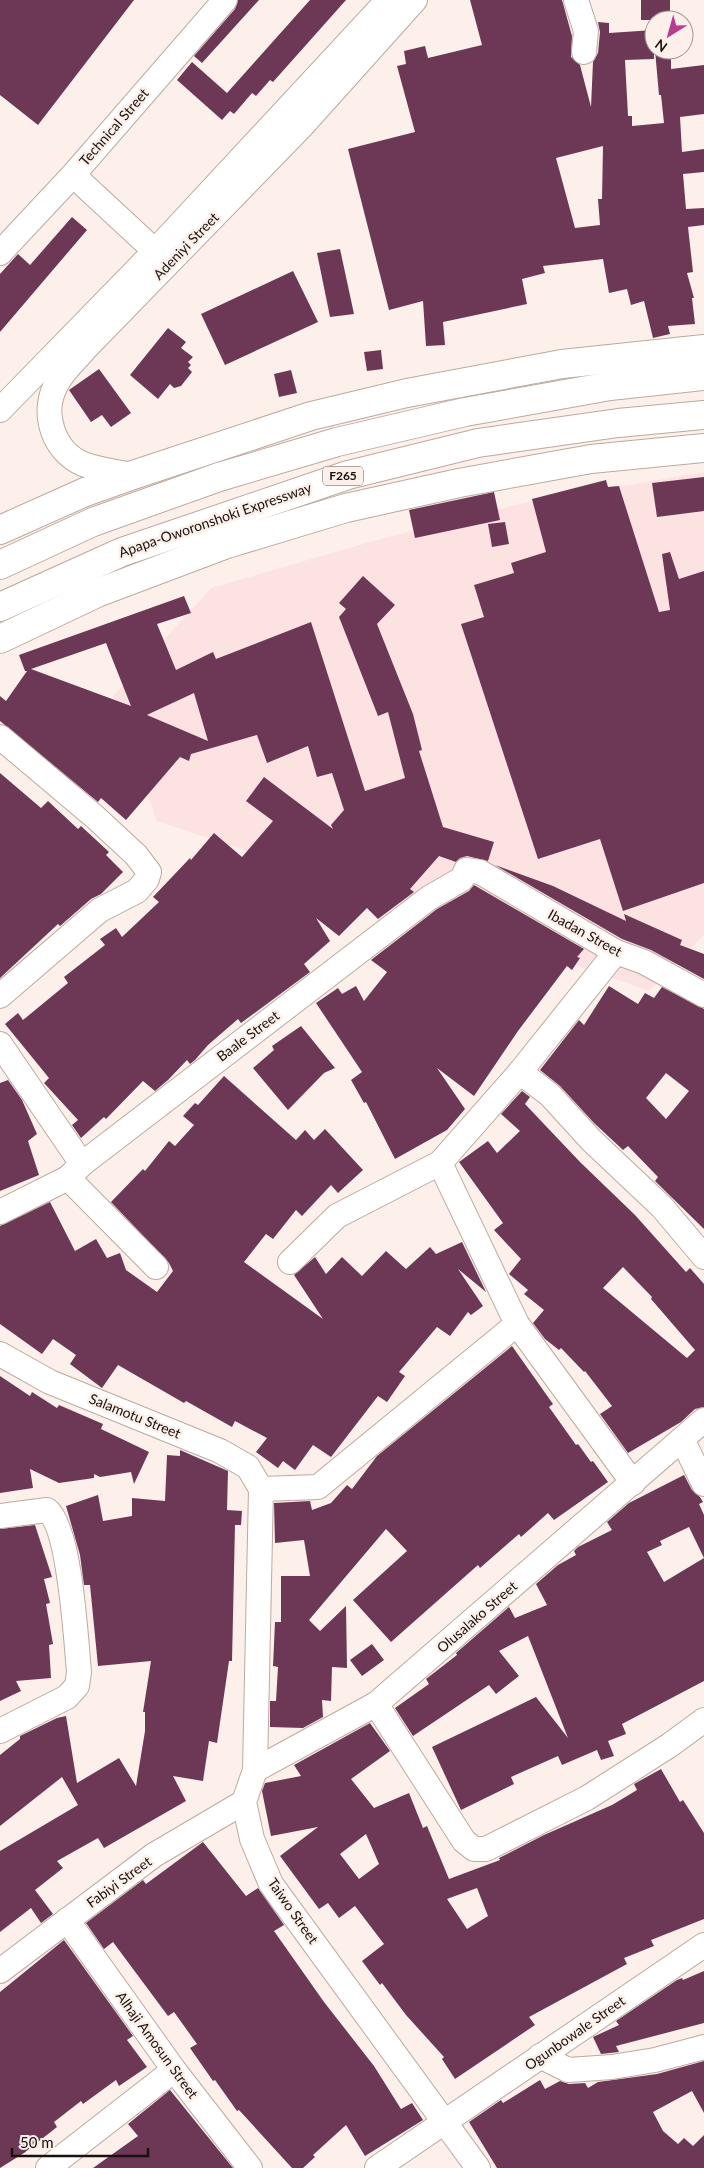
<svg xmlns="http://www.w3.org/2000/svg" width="704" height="2168" viewBox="0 0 704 2168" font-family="Lato,sans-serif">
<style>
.industrial{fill:#fde2e2}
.building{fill:#6d3856;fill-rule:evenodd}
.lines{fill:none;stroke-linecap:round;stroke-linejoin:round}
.minor-casing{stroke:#bda99f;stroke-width:26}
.major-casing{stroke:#bda99f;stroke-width:30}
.highway-casing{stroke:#bda99f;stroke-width:30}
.minor{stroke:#fff;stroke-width:24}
.major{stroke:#fff;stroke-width:28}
.highway{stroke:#fff;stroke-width:28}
.labels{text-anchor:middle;stroke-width:5;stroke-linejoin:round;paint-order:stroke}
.shield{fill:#fdf0ea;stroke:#5d544f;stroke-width:1}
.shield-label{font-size:12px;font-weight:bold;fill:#18110d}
.street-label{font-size:14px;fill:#18110d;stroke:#fdf0ea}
</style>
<rect width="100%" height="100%" fill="#fdf0ea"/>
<path class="industrial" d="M704,472V935L649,991L340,882L157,821L113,696L211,588L377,540L524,503Z"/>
<g class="building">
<path d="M0,0H134L38,125L0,95Z"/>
<path d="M238,0H259L202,63L194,56L235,9Z"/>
<path d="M310,0H346L273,82L270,80L256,96L252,93L234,114L230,111L222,120L177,80L192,62L227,93Z"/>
<path d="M470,0H562L572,36L571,57L580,65L591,107L593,62L598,53L600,32L598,22L609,23V33L654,30V59L625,60L628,116H632V126L664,123L661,95H659L655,50H671V69L704,65V114L680,117L682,152L704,149V172L683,174L686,209L704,208V225L688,227L693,272L687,273L694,298H692L695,324L668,326L670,334L653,338L644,301L631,305L627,289L609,293L603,259L543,266L545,273L522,279L527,304L443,322L445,345L426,346L423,301L389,310L348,149L415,132L397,66L406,64L404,51L425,46L428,58L482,45ZM603,146L602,199H598L600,225L575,228L556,158Z"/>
<rect x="641" y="0" width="29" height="20"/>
<path d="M72,217L87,230L0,332V274L18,254L30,265Z"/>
<path d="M340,249L354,314L330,317L317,253Z"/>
<path d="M293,271L318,322L225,365L201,314Z"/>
<path d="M168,328L186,342L181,348L193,357L188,362L191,365L188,368L192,372L181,386L174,388L170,384L158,399L130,375Z"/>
<path d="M381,350L383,369L367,371L364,352Z"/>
<path d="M99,369L131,413L111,427L102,415L91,422L69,390Z"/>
<path d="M291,370L297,393L279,397L274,374Z"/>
<path d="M704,477V511L657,517L652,483Z"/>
<path d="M606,480L608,487L619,486L659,612L670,610L662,554L670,552L679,579L704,571V883L623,911L600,839L538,859L461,624L484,617L474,585L514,573L511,563L546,552L532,499Z"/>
<path d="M494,492L500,520L415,538L409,510Z"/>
<path d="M505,522L509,544L492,547L488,524Z"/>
<path d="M363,576L395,605L377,624L413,714L422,750L419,751L443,827L494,842L488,861L467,856L460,858L456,862L439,856L410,889L414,892L378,919L367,908L339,936L316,918L330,941L304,964L310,972L241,1023L238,1019L208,1045L195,1060L190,1064L187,1060L168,1080L155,1091L143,1081L106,1119L104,1117L81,1138L72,1125L78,1120L44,1083L49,1078L5,1024L18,1013L23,1020L68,983L64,977L105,945L100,939L116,928L122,937L159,902L153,897L190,858L191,860L214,833L242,857L273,821L246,801L264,777L333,829L331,825L344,810L332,773L317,777L308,746L267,763L257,735L191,754L189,761L180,757L126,820L101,798L98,802L0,721V696L6,701L27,671H25L19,655L184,596L191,613L157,624L176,670L213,652L216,659L311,622L365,791L405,778L388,712L378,716L339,617L346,609L339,603ZM106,643L131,706L31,669ZM194,693L208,741L147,715L151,713Z"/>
<path d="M0,773L41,808L48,801L78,829L81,826L109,852L106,855L123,872L101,894L91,899L60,926L58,924L0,978Z"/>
<path d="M495,865L553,886L626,921L624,914L682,940L680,945L704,954V979L651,950L622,939Z"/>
<path d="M474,885L584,949L577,957L580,958L572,970L567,966L518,1031L474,1096L437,1068L465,1109L447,1130L395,1159L366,1102L364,1103L351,1080L362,1072L316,1003L338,988L342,994L356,986L364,1001L387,972L371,960L437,909L469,891Z"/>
<path d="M609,986L638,1004L645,993L654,998L662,987L704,1009V1229L655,1181L658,1177L628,1146L623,1150L594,1123L560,1086L540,1070L579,1020L584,1025ZM666,1073L689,1091L666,1119L646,1098Z"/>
<path d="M301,1026L335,1068L324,1073L288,1110L253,1068L274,1050L272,1046Z"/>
<path d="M224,1076L296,1140L305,1130L314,1140L325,1129L363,1170L338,1193L331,1185L302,1216L296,1210L273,1239L266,1234L244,1262L323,1319L294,1275L315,1257L326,1274L342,1257L362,1276L386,1251L406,1269L430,1247L436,1254L462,1242L486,1292L458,1269L483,1306L471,1315L468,1312L450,1336L437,1327L399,1372L405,1376L387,1402L378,1396L331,1457L313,1445L295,1470L283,1461L278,1468L256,1452L267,1438L235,1421L232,1427L186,1401L184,1403L118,1365L102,1388L70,1364L76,1355L53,1339L42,1354L0,1324V1226L50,1202L75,1251L96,1239L107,1258L120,1253L126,1270L157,1292L173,1271L169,1263L111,1202L143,1169L145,1171L169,1141L175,1146L194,1125L183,1116L195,1103L198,1105Z"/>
<path d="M8,1080L22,1100L37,1134L28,1141L39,1175L0,1191V1083Z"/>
<path d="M522,1091L530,1097L525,1104L580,1162L635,1215L686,1272L690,1268L704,1284V1407L695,1409L681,1422L628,1453L600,1414L612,1406L585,1371L584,1372L561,1348L559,1350L545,1339L533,1323L544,1310L524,1294L528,1290L509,1274L521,1259L494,1230L503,1223L459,1162L488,1141L497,1153L520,1131L501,1114ZM623,1267L652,1297L651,1299L695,1350L687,1358L603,1288Z"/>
<path d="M512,1346L553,1404L549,1407L576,1445L578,1444L591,1462L593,1461L608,1482L554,1520L548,1513L521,1537L519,1534L480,1568L478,1565L391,1642L353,1600L407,1551L386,1529L309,1620L320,1631L346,1606L347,1668L332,1667L331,1701L322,1700L323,1717L303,1728L270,1727V1701H276L278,1667L273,1666L275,1622H281V1576H310L304,1540L275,1543L274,1503L310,1501L312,1510L331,1503L347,1485L352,1489L377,1456Z"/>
<path d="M0,1376L30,1396L32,1392L57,1408L59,1405L103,1424L101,1429L149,1452L134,1484L131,1472L100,1477L94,1474V1478L59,1483L30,1469L33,1488L0,1493Z"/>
<path d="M180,1450L228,1471L227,1510L242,1511L241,1525H235L232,1661H229L217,1743L209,1741L203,1781L173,1776L186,1801L104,1848L98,1838L57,1861L63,1868L35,1890L53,1914L41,1923L31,1908L0,1932V1851L78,1805L62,1777L0,1826V1755L20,1739V1736L57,1718L66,1716L77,1783L119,1758L136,1786L145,1731V1712H143L151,1661L98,1666L90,1585H84L80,1555L66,1506L98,1495L103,1521L132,1516V1498L165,1501L167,1455L180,1456Z"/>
<path d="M684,1475L692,1490L700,1497L703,1502L699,1504L704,1515V1558L689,1527L660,1541L662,1545L647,1552L664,1582L704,1558V1681L622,1724L626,1734L608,1741L614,1756L601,1760L597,1750L562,1765L558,1756L511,1777L514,1784L461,1810L432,1747L536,1697L568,1738L528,1636L499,1651L519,1676L496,1694L489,1685L413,1736L395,1708L429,1684L426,1679L457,1655L456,1653L509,1607L515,1618L547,1605L536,1584L558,1565L576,1555L574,1551L578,1547L612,1530L607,1522L629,1503Z"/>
<path d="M35,1525L52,1577L44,1579L50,1603L46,1604L53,1644L49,1645L51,1678L16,1681L21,1691L0,1701V1529Z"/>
<path d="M372,1644L384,1660L362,1676L350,1660Z"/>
<path d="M370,1723L390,1751L351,1779L374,1808L409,1793L423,1828L427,1826L449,1879L500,1860L499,1858L544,1835L612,1805L637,1790L634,1784L661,1769L680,1802L683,1800L704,1833V1919L651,1940L654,1946L624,1958L627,1964L529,2017L535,2025L455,2079L442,2059L444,2057L406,2015L382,1983L380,1985L362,1961L384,1944L355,1906L339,1918L328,1903L319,1909L280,1856L318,1827L271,1836L262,1791L265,1783L301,1776L294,1765ZM366,1834L379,1864L359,1879L340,1854ZM477,1888L488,1916L467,1929L447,1899Z"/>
<path d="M203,1842L246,1896L258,1888L284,1925L274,1931L324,2002L374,2066L401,2109L412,2103L423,2120L365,2156L346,2125L313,2155L315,2157L303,2168H292L239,2110L237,2111L215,2080L213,2081L190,2048L197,2044L174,2012L168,2016L113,1942L104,1949L86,1923L143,1880L146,1884Z"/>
<path d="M64,1940L133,2036L127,2040L147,2067L119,2086L116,2080L83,2104L81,2101L54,2122L57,2127L24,2153L0,2168V1992Z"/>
<path d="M704,1971V2023L616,2046L619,2052L601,2054L593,2037L619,2025L616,2021L677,1980L682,1978L683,1980Z"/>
<path d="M704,2061V2113L692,2091L653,2112L663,2131L678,2144L684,2138L693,2146L704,2135V2168H497L469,2122L501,2100L503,2103L540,2080L545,2089L560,2081L569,2084L585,2083L588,2088L598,2082L657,2074Z"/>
<path d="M170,2090L233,2168H93L138,2136L128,2124Z"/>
</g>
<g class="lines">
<defs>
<g id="minor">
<path d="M576,0L586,31L584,52"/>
<path d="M73,175L155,251L164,263"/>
<path d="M0,253L73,175L225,0"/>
<path d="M0,410L155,251L388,0"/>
<path d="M133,475C116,472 99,470 83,464C53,451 41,413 56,385C62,372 76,360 85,349L301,127L415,0"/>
<path d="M0,737L95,817L136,855L149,872L147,879L137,891L100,910L0,996"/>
<path d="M0,1044L82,1164"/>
<path d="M520,1072L550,1095L591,1140L662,1207L704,1257"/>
<path d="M440,1163L517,1324L633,1483"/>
<path d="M68,1178L156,1267"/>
<path d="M0,1212L68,1178L82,1164L429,898L462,879L466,870L480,872L616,952L644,962L704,995"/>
<path d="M290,1262L337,1216L440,1163L520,1072L616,952"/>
<path d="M0,1354L50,1382L220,1451L248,1467L261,1489"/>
<path d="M683,1441L704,1484"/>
<path d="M261,1489L255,1770L244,1802L252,1839L271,1884L478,2168"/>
<path d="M261,1489L318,1487L517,1324"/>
<path d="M0,1516L47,1510C70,1527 76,1640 79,1672L77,1686L67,1697L0,1731"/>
<path d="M376,1704L464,1841L474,1849H486L587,1798L670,1745L704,1720"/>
<path d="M255,1770L376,1704L704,1420"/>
<path d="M67,1920L174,2070L250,2168"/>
<path d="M0,1971L154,1855L244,1802"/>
<path d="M540,2056L568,2070L612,2067L655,2060L704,2047"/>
<path d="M48,2168L174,2070"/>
<path d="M377,2168L704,1945"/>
</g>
<g id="major">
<path d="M0,530L85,492L133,475L311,416L407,393L562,364L704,349"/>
<path d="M0,639L97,593L227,544L346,508L459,483L591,459L704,448"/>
</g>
<g id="highway">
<path d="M0,565L93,522L219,477L337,442L465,412L610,386L704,376"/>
<path d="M0,607L122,552L348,475L478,443L618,423L704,415"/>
</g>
</defs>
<use href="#minor" class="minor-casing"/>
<use href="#major" class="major-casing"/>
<use href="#highway" class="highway-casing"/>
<use href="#minor" class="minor"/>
<use href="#major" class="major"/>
<use href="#highway" class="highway"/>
</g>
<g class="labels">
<rect class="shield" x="323" y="466.5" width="40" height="19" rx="4"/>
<g class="shield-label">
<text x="343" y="480">F265</text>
</g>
<g class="street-label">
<text transform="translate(114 127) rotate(-49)" y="5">Technical Street</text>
<text transform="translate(186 246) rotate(-46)" y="5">Adeniyi Street</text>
<text transform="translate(215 520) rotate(-19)" y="5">Apapa-Oworonshoki Expressway</text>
<text transform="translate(585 933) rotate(29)" y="5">Ibadan Street</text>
<text transform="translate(248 1036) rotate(-37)" y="5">Baale Street</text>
<text transform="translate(135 1416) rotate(22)" y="5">Salamotu Street</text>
<text transform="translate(477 1617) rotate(-41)" y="5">Olusalako Street</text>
<text transform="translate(119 1882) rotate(-36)" y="5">Fabiyi Street</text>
<text transform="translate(293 1911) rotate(55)" y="5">Taiwo Street</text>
<text transform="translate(575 2033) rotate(-35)" y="5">Ogunbowale Street</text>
<text transform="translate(157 2045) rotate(54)" y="5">Alhaji Amosun Street</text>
</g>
</g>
<g transform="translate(669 35) rotate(217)"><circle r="24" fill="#fdf0ea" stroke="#a19792"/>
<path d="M0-4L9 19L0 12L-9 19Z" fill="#b73d8f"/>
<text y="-8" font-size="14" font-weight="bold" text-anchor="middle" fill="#18110d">N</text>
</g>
<path d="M12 2148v8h136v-8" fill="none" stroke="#18110d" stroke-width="2.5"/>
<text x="20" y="2148" font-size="15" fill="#18110d" stroke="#fdf0ea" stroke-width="4" paint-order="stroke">50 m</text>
</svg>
